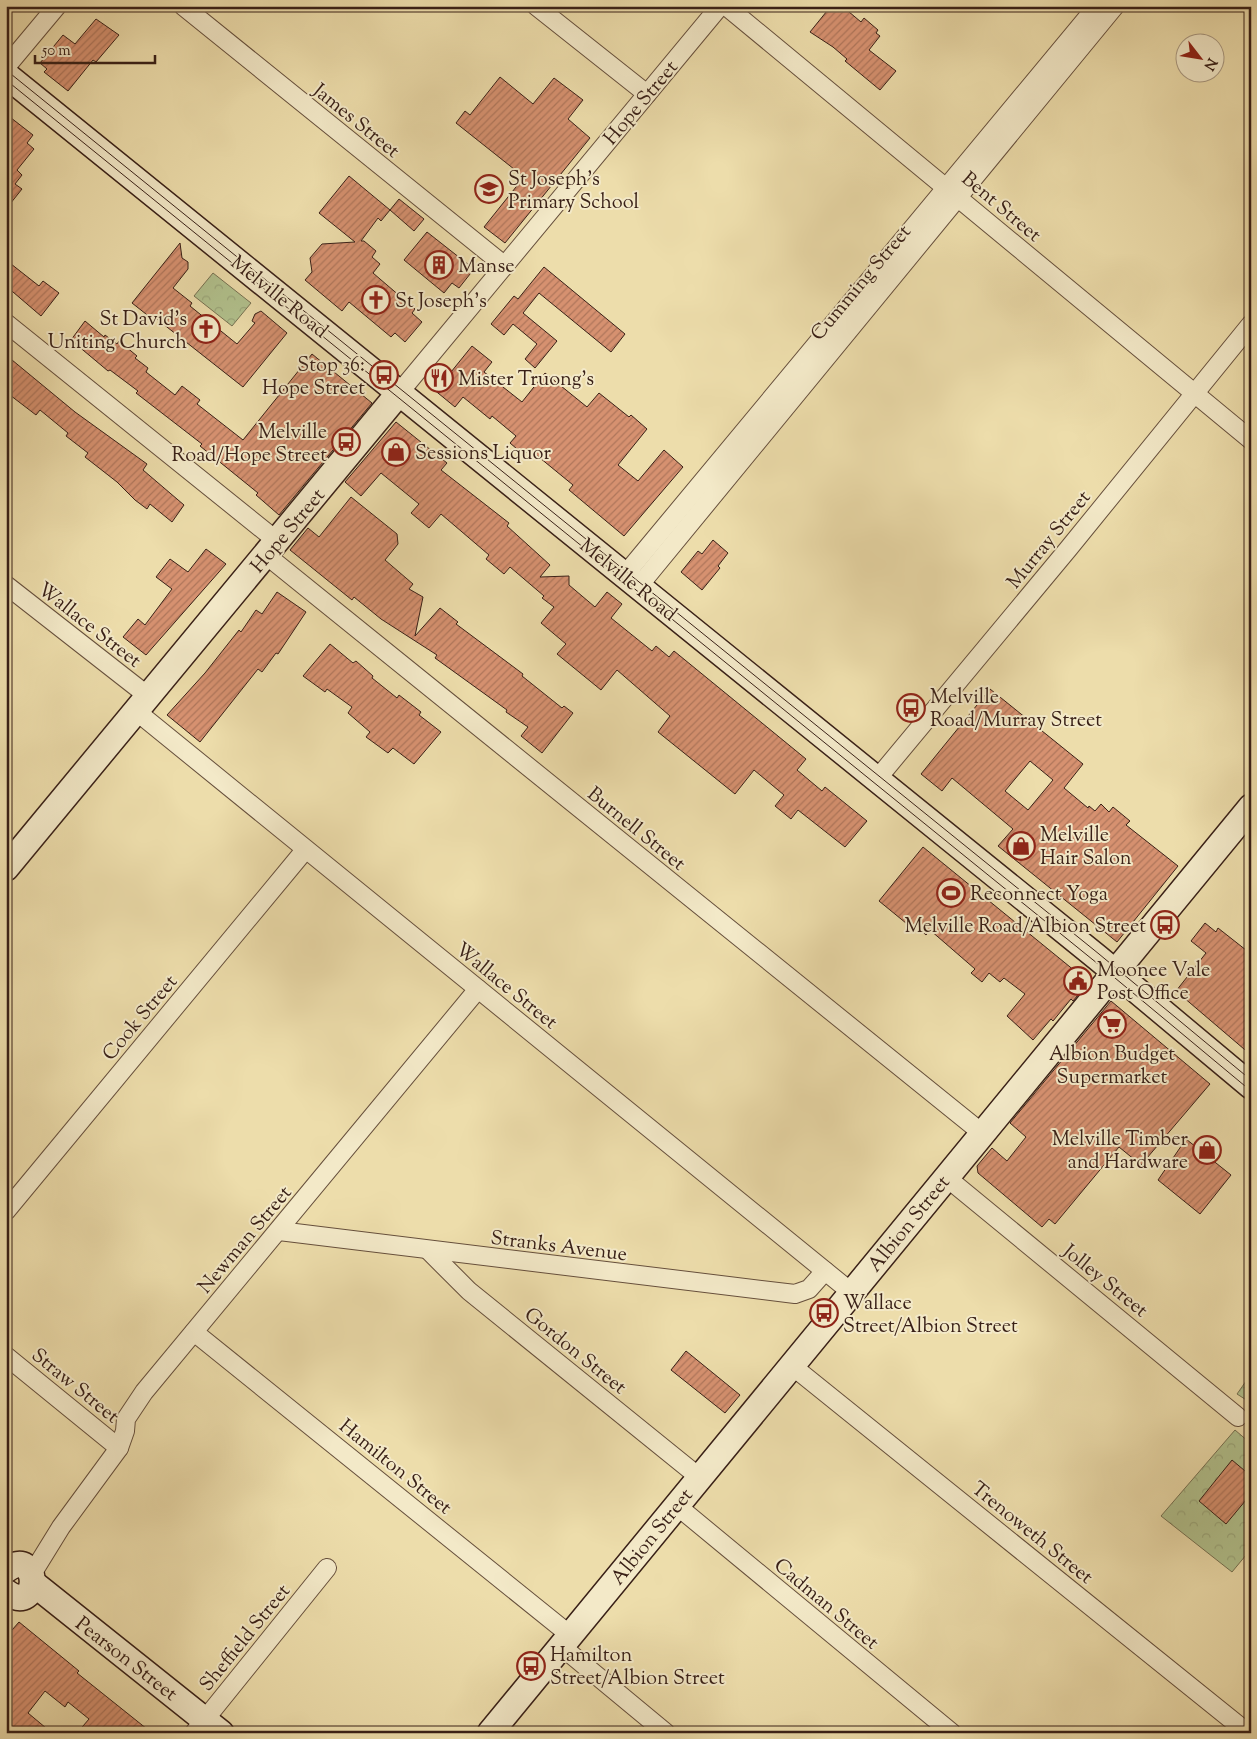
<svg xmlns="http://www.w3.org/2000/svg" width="1257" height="1739" viewBox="0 0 1257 1739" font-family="'Sorts Mill Goudy',serif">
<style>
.park{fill:url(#park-crowns);stroke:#767152}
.building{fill:url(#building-hatch);stroke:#392017;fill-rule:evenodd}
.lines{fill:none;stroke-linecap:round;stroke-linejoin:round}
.street-casing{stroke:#664f3c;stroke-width:20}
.secondary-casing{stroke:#392017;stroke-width:28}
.street{stroke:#f3e9c8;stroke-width:18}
.secondary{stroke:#f3e9c8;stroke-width:25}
.tram{stroke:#392017;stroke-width:1}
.labels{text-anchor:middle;stroke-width:4;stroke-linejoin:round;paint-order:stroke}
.street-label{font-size:20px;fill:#392017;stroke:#f3e9c8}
.poi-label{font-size:20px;fill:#392017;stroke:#f3e9c8;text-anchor:start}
</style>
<defs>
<pattern id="park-crowns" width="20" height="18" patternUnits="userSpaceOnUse" patternTransform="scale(1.25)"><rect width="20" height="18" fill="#b2c28e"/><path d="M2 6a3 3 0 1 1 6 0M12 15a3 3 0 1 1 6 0" fill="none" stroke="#9aa67a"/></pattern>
<pattern id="building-hatch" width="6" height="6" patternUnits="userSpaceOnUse" patternTransform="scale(1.25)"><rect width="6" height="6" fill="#d69170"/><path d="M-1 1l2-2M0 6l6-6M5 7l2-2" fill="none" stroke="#af765b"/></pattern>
</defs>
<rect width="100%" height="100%" fill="#edddab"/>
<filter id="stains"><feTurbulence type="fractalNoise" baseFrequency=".004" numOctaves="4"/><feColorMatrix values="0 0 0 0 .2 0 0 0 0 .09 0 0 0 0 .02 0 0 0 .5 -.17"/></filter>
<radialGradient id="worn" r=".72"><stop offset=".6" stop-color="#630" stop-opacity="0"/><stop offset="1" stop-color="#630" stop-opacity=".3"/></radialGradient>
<g class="park">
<path d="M213,273L251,303L232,326L194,296Z"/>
<path d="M1251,1374V1403L1237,1394Z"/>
<path d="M1235,1430L1249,1442L1251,1440V1549L1232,1572L1161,1516Z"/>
</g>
<g class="building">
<path d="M831,6H842L861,22L864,18L878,30L876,33L880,36L869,50L896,71L880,90L845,61L847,59L833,47L810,32Z"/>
<path d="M96,19L119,35L96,62L93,60L68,91L44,72L47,69L40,63L63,35L75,44Z"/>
<path d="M500,77L533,104L554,78L583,100L568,119L590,138L505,243L484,227L524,177L456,123L465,111L470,115Z"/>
<path d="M6,114L33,135L27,143L34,149L17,170L22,175L15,184L22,189L6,209Z"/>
<path d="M349,176L390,210L399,199L424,219L414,231L390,210L381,221L378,218L361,241H364L376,251L372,257L380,264L373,273L415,309L412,313L422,322L405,342L395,333L391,337L349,302L342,311L305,280L312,272L310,258L322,244L355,242L319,213Z"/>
<path d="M427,232L474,269L459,288L452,283L444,293L404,260Z"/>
<path d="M180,243L182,258L188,262V269L173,288L192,303L190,306L237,344L255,323L252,321L255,314L261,311L287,333L243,387L153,316L151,318L132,303Z"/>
<path d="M6,260L39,286L43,281L59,293L41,316L6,286Z"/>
<path d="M544,267L625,334L611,352L539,293L523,313L557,341L535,368L525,359L537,344L513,324L504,335L491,324L514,296L518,299Z"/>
<path d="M85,321L104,337L105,335L117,344L119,341L137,356L135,358L148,368L146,372L175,395L182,386L200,400L197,404L243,440L312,354L372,403L279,515L256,495L258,493L200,446L202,444L136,393L138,391L110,370L108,371L71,340Z"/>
<path d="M472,346L492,362L484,372L522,402L545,373L587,407L599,393L629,417L631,415L647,429L618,465L638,481L664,450L683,467L624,536L569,490L573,485L529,449L524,455L510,443L516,436L492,416L490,419L463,397L455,407L427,384L443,365L451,372Z"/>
<path d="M6,355L75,412L147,464L143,470L184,505L172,522L150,504L147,509L135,500L117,482L85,457L88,453L66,436L68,433L40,410L36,415L6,392Z"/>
<path d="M396,422L447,463L441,470L509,523L507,526L550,565L540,577L569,576V585L595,607L607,592L622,604L611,618L652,651L656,646L669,657L674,651L806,759L797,770L822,791L825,787L867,821L845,847L798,810L791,819L775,806L784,795L754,770L735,794L658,732L670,716L617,670L601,690L557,654L566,644L541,623L554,607L542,598L544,596L510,567L504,574L486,559L489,555L441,514L429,528L411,513L419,504L381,473L361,496L345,482Z"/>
<path d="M351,497L397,534L398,544L385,560L413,584L409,589L423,597L415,636L440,608L458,622L456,624L523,674L522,676L562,708L564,706L573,713L542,753L521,736L528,727L506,712L507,710L435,658L437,655L381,619L354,597L352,600L290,550L308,528L319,537Z"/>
<path d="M713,540L728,553L718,566L720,568L702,590L681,572L698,551L702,554Z"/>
<path d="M206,549L226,564L146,655L123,637L138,619L145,625L172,589L156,577L170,559L188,572Z"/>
<path d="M277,592L306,612L278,654L276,653L262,672L258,669L200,742L167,715L205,673L239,630L241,632L256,610L262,614Z"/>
<path d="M330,644L353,663L356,661L373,676L372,678L397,698L399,695L421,712L419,715L441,732L414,764L393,748L388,753L366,737L370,732L348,713L352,707L327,689L325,692L303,676Z"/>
<path d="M990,689L1083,764L1064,788L1088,808L1089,806L1095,811L1101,804L1109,812L1113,807L1130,821L1126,825L1178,866L1117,942L998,846L1013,829L952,778L942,791L921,774ZM1030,761L1053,780L1028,810L1005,791Z"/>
<path d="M923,847L1086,980V985L1073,1001L1071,999L1053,1021L1051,1019L1033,1040L1007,1016L1025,994L1004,978L1000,982L989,973L982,982L971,973L975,969L930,930L926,935L915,925L912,928L879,901Z"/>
<path d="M1205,923L1216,932L1218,928L1251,954V1055L1176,991L1206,953L1191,941Z"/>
<path d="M1111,1001L1210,1084L1141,1165L1119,1147L1055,1224L1049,1219L1042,1227L978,1173L977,1166L992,1148L1007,1161L1026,1137L1010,1123Z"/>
<path d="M1186,1139L1231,1175L1200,1214L1158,1180Z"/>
<path d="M686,1351L740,1395L725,1413L671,1370Z"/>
<path d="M1232,1460L1251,1476V1494L1226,1524L1199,1501Z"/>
<path d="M19,1622L79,1671L77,1673L152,1733H77L89,1719L68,1702L65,1707L45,1691L28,1713L52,1733H6V1625L12,1630Z"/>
</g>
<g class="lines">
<defs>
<g id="street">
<path d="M183,6L505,266"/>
<path d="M536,6L647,94"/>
<path d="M726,6L1251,440"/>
<path d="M6,67L57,6"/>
<path d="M6,323L277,541"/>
<path d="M399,393L720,6"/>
<path d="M266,555L982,1133"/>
<path d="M624,576L1097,6"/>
<path d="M6,585L148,696"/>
<path d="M638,587L1115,6"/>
<path d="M136,711L851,1292"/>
<path d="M877,779L1069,548L1251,324"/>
<path d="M946,1177L1238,1417"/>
<path d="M6,1211L305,850"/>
<path d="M279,1231L795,1294L809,1289L825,1271"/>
<path d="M429,1251L469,1291L699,1477"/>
<path d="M194,1332L570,1635"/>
<path d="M6,1356L119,1448"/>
<path d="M791,1365L1248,1733"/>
<path d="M676,1505L952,1733"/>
<path d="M32,1574L61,1527L119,1448L125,1431L126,1419L144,1392L478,989"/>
<path d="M561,1646L666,1733"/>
<path d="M194,1733L327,1568"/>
</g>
<g id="secondary">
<path d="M6,75L1098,958L1251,1086"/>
<path d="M6,868L399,393"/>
<path d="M6,1570C40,1544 42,1618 6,1592"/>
<path d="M33,1583L221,1733"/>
<path d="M490,1733L1251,807"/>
</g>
</defs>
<use href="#street" class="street-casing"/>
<use href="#secondary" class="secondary-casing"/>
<use href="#street" class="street"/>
<use href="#secondary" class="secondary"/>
<g class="tram">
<path d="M6,70L1099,954L1251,1080"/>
<path d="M6,80L1103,968L1251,1091"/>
</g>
</g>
<defs>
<symbol id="school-ring" viewBox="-11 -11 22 22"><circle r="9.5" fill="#f3e9c8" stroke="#8f2418" stroke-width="1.5"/><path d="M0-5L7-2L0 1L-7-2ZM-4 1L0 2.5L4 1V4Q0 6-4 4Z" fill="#8f2418"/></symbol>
<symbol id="building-ring" viewBox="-11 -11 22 22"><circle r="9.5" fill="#f3e9c8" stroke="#8f2418" stroke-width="1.5"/><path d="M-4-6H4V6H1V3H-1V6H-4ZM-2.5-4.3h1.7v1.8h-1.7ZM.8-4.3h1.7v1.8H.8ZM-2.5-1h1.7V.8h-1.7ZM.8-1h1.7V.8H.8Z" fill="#8f2418"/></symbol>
<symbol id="church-ring" viewBox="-11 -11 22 22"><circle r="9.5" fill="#f3e9c8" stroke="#8f2418" stroke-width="1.5"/><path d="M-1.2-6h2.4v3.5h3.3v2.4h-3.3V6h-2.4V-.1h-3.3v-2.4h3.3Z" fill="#8f2418"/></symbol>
<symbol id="bus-ring" viewBox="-11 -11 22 22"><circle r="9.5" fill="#f3e9c8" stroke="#8f2418" stroke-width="1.5"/><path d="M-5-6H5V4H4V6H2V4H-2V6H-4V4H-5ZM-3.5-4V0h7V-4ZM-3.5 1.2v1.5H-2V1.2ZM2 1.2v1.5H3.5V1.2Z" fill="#8f2418"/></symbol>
<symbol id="restaurant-ring" viewBox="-11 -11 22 22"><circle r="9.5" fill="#f3e9c8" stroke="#8f2418" stroke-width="1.5"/><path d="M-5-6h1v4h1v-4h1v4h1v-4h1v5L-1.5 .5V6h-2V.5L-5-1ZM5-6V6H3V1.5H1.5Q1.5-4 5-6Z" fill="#8f2418"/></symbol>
<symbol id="shop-ring" viewBox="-11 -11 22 22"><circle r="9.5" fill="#f3e9c8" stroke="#8f2418" stroke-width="1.5"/><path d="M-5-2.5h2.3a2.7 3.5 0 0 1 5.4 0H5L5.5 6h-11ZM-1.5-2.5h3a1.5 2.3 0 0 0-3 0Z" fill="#8f2418"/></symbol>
<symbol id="stadium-ring" viewBox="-11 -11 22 22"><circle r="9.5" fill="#f3e9c8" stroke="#8f2418" stroke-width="1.5"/><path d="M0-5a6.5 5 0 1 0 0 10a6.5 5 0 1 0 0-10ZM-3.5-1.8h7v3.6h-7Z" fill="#8f2418"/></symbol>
<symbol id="civic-ring" viewBox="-11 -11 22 22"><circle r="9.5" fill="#f3e9c8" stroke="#8f2418" stroke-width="1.5"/><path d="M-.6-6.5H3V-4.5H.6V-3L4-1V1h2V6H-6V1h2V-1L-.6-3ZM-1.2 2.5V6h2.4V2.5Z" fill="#8f2418"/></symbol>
<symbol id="supermarket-ring" viewBox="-11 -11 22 22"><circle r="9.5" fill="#f3e9c8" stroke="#8f2418" stroke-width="1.5"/><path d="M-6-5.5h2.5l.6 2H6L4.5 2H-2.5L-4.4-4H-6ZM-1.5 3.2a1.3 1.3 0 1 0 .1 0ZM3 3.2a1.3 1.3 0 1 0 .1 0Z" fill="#8f2418"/></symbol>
</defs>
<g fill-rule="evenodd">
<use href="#school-ring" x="473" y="173" width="32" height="32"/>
<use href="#building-ring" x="423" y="249" width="32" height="32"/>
<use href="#church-ring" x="360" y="284" width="32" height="32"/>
<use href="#church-ring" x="190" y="313" width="32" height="32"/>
<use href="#bus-ring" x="368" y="359" width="32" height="32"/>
<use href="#restaurant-ring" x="423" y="362" width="32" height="32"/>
<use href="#bus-ring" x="330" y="426" width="32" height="32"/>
<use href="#shop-ring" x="380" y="436" width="32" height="32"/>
<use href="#bus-ring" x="895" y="692" width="32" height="32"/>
<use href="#shop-ring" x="1005" y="830" width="32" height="32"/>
<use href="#stadium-ring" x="935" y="877" width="32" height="32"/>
<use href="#bus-ring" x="1149" y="909" width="32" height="32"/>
<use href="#civic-ring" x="1062" y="965" width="32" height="32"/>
<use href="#supermarket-ring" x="1096" y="1008" width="32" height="32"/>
<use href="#shop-ring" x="1191" y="1134" width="32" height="32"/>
<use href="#bus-ring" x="808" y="1297" width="32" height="32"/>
<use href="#bus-ring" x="515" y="1650" width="32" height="32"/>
</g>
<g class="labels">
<g class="street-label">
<text transform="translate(640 102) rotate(-50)" y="7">Hope Street</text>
<text transform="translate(357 120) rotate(39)" y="7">James Street</text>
<text transform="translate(1002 206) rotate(40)" y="7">Bent Street</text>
<text transform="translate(860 282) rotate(-50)" y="7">Cumming Street</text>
<text transform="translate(280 296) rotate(39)" y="7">Melville Road</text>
<text transform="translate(287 530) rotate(-50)" y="7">Hope Street</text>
<text transform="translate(1048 539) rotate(-51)" y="7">Murray Street</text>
<text transform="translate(629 579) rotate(39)" y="7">Melville Road</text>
<text transform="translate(90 624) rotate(38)" y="7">Wallace Street</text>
<text transform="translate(637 828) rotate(39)" y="7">Burnell Street</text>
<text transform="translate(507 985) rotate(39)" y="7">Wallace Street</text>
<text transform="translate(139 1017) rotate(-50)" y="7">Cook Street</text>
<text transform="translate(908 1223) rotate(-51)" y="7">Albion Street</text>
<text transform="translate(244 1239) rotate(-50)" y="7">Newman Street</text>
<text transform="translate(559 1245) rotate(7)" y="7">Stranks Avenue</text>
<text transform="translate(1106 1280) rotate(39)" y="7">Jolley Street</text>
<text transform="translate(576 1350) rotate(39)" y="7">Gordon Street</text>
<text transform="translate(76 1385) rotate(39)" y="7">Straw Street</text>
<text transform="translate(396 1466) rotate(39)" y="7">Hamilton Street</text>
<text transform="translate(1033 1532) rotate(39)" y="7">Trenoweth Street</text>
<text transform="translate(651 1536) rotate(-51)" y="7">Albion Street</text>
<text transform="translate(827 1603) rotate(40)" y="7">Cadman Street</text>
<text transform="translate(244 1637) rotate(-51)" y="7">Sheffield Street</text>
<text transform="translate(127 1658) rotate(38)" y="7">Pearson Street</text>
</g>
<g class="poi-label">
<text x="508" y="185">St Joseph's<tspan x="508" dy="23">Primary School</tspan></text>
<text x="458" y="272">Manse</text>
<text x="395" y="307">St Joseph's</text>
<text x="187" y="325" text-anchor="end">St David's<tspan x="187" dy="23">Uniting Church</tspan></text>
<text x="365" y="371" text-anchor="end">Stop 36:<tspan x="365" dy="23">Hope Street</tspan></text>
<text x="458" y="385">Mister Truong's</text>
<text x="327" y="438" text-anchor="end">Melville<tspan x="327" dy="23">Road/Hope Street</tspan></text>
<text x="415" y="459">Sessions Liquor</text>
<text x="930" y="703">Melville<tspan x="930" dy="23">Road/Murray Street</tspan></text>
<text x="1040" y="841">Melville<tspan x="1040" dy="23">Hair Salon</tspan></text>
<text x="970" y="900">Reconnect Yoga</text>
<text x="1146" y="932" text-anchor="end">Melville Road/Albion Street</text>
<text x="1097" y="976">Moonee Vale<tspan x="1097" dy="23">Post Office</tspan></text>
<text x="1112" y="1060" text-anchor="middle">Albion Budget<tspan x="1112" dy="23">Supermarket</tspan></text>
<text x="1188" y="1145" text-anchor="end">Melville Timber<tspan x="1188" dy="23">and Hardware</tspan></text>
<text x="843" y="1309">Wallace<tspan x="843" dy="23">Street/Albion Street</tspan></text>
<text x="550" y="1661">Hamilton<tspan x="550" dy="23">Street/Albion Street</tspan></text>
</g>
</g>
<rect width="1257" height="1739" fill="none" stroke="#edddab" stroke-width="25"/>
<rect x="8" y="8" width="1242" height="1724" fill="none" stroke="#392017" stroke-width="2.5"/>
<rect x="12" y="12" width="1232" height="1714" fill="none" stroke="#392017"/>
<g transform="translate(1200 58) rotate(121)"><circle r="24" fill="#f3e9c8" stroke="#a99981"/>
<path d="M0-4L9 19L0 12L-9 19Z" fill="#8f2418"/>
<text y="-8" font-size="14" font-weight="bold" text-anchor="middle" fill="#392017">N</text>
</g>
<path d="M35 55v8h120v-8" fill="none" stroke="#392017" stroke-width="2.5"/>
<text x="42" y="55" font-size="15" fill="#392017" stroke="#f3e9c8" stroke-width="4" paint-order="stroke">50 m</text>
<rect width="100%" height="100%" filter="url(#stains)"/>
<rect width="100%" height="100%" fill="url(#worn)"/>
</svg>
